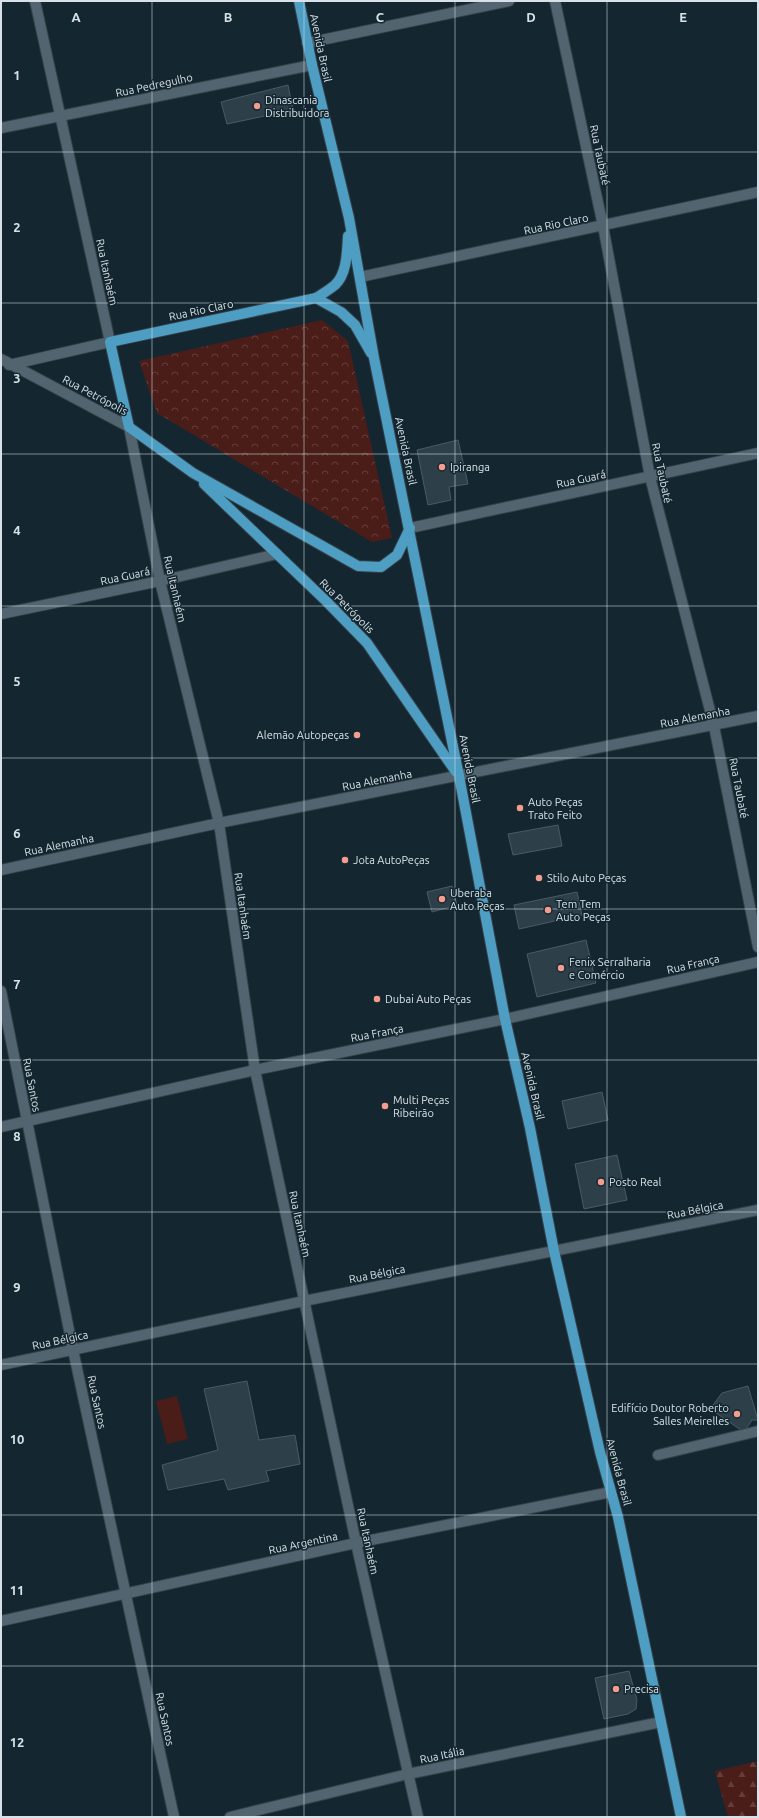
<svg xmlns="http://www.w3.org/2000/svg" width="759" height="1818" viewBox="0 0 759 1818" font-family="Ubuntu,sans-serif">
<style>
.forest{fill:url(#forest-firs)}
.park{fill:url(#park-crowns)}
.pitch{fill:#4a1d19}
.building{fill:#2d404a;stroke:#485c66}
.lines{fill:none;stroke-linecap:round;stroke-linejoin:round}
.minor-casing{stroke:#344149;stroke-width:12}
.major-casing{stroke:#344149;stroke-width:12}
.minor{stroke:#51646f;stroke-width:10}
.major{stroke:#4e9ec4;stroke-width:10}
.grid{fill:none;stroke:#d7e2e8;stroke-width:1;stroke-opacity:0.55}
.poi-dot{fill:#f59c91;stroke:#14262f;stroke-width:1.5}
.labels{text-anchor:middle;stroke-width:3;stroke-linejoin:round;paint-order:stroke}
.street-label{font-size:11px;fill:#d7e2e8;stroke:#14262f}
.poi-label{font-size:11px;fill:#d7e2e8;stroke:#14262f;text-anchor:start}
.grid-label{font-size:13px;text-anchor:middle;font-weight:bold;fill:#d7e2e8;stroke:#14262f;stroke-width:3;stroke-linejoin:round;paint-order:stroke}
</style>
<defs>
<pattern id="forest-firs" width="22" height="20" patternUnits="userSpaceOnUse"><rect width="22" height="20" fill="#4a1d19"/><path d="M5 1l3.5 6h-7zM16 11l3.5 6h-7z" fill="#633e3a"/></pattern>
<pattern id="park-crowns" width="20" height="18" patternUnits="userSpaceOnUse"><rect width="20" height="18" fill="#4a1d19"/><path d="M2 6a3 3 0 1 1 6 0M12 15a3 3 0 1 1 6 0" fill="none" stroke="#633e3a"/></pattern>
</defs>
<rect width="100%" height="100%" fill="#14262f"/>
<path class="forest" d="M758,1761V1817H728L715,1771Z"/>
<path class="park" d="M322,320L348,341L392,538L372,542L157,413L139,361Z"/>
<path class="pitch" d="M177,1396L188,1439L167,1444L156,1401Z"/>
<g class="building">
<path d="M288,85L293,110L227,124L221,102Z"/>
<path d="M458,440L468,484L449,487L451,500L428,505L417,450Z"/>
<path d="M558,825L562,846L513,855L508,834Z"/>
<path d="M452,886L457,905L432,912L427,892Z"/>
<path d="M577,892L582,915L519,929L514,905Z"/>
<path d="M586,940L596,983L537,997L527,954Z"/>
<path d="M602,1092L608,1120L568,1129L562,1101Z"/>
<path d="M617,1155L627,1200L584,1209L575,1164Z"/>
<path d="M247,1381L259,1440L295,1435L300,1464L266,1471L269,1481L228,1490L224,1479L168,1490L162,1465L218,1450L204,1389Z"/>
<path d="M748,1386L758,1420H752L744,1432L710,1409L722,1393Z"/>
<path d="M629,1671L637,1700L636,1709L628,1714L604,1719L595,1678Z"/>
</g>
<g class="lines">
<defs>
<g id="minor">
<path d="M555,1L603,226L650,477L714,726L758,947"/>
<path d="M307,43L509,1"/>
<path d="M1,128L312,65"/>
<path d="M360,277L758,192"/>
<path d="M1,359L129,427L160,581L219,823L255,1070L356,1543L418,1817"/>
<path d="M9,365L110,342L35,1"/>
<path d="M410,528L758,453"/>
<path d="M1,614L160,581L277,554"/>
<path d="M1,870L219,823L758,716"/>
<path d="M1,991L73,1350L174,1817"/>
<path d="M1,1127L255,1070L505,1019L758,962"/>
<path d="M1,1365L304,1301L758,1210"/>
<path d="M658,1455L758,1431"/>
<path d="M1,1621L356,1543L611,1492"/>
<path d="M230,1817L408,1774L661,1722"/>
</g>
<g id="major">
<path d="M299,1L312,65L349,218L374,358L459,776L505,1019L530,1128L554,1251L600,1452L618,1517L681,1817"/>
<path d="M348,236C347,252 347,274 335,285C329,290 322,294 316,298L110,342L129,427L193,473L358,566L381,567L397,555L410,528"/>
<path d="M316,298L341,312L355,325L371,353"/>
<path d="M204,484L326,601L367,643L456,772"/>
</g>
</defs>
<use href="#minor" class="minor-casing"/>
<use href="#major" class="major-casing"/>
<use href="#minor" class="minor"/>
<use href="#major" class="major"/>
</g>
<path class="grid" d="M152,1V1817M304,1V1817M455,1V1817M607,1V1817M1,152H758M1,303H758M1,454H758M1,606H758M1,758H758M1,909H758M1,1060H758M1,1212H758M1,1364H758M1,1515H758M1,1666H758"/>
<g class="poi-dot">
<circle cx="257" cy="106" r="4"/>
<circle cx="442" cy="467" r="4"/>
<circle cx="357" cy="735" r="4"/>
<circle cx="520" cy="808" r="4"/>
<circle cx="345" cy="860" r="4"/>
<circle cx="539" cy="878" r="4"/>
<circle cx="442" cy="899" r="4"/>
<circle cx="548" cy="910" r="4"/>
<circle cx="561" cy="968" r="4"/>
<circle cx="377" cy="999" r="4"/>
<circle cx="385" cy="1106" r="4"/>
<circle cx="601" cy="1182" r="4"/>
<circle cx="737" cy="1414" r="4"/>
<circle cx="616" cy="1689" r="4"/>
</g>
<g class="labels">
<g class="street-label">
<text transform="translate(321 48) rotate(78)" y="4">Avenida Brasil</text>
<text transform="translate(154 85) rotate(-12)" y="4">Rua Pedregulho</text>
<text transform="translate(600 155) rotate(78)" y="4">Rua Taubaté</text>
<text transform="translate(556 224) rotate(-12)" y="4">Rua Rio Claro</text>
<text transform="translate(107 272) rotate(78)" y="4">Rua Itanhaém</text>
<text transform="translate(201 310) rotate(-12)" y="4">Rua Rio Claro</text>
<text transform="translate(95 395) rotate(28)" y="4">Rua Petrópolis</text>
<text transform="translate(406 451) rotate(78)" y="4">Avenida Brasil</text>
<text transform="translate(662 473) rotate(78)" y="4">Rua Taubaté</text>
<text transform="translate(581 479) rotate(-12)" y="4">Rua Guará</text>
<text transform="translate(125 576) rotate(-12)" y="4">Rua Guará</text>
<text transform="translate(175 589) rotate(77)" y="4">Rua Itanhaém</text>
<text transform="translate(347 606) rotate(45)" y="4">Rua Petrópolis</text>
<text transform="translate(695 717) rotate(-11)" y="4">Rua Alemanha</text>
<text transform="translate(470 769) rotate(79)" y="4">Avenida Brasil</text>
<text transform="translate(377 780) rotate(-11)" y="4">Rua Alemanha</text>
<text transform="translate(739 788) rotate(79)" y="4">Rua Taubaté</text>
<text transform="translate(59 845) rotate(-12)" y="4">Rua Alemanha</text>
<text transform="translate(243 906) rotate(82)" y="4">Rua Itanhaém</text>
<text transform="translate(693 964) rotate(-13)" y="4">Rua França</text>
<text transform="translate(377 1033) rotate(-11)" y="4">Rua França</text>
<text transform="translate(32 1085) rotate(79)" y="4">Rua Santos</text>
<text transform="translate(533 1086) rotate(77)" y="4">Avenida Brasil</text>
<text transform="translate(695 1210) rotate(-11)" y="4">Rua Bélgica</text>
<text transform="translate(300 1224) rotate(78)" y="4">Rua Itanhaém</text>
<text transform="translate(377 1274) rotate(-11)" y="4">Rua Bélgica</text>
<text transform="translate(60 1340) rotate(-12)" y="4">Rua Bélgica</text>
<text transform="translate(97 1402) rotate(78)" y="4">Rua Santos</text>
<text transform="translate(619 1472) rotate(75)" y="4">Avenida Brasil</text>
<text transform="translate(368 1541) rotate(78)" y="4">Rua Itanhaém</text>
<text transform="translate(303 1543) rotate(-12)" y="4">Rua Argentina</text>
<text transform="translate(165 1719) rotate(78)" y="4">Rua Santos</text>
<text transform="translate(442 1755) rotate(-12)" y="4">Rua Itália</text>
</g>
<g class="poi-label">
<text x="265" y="104">Dinascania<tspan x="265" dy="13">Distribuidora</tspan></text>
<text x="450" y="471">Ipiranga</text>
<text x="349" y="739" text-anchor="end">Alemão Autopeças</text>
<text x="528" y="806">Auto Peças<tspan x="528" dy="13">Trato Feito</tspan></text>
<text x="353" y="864">Jota AutoPeças</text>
<text x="547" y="882">Stilo Auto Peças</text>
<text x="450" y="897">Uberaba<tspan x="450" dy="13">Auto Peças</tspan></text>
<text x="556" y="908">Tem Tem<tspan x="556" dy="13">Auto Peças</tspan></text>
<text x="569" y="966">Fenix Serralharia<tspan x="569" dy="13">e Comércio</tspan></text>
<text x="385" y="1003">Dubai Auto Peças</text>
<text x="393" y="1104">Multi Peças<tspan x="393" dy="13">Ribeirão</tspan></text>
<text x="609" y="1186">Posto Real</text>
<text x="729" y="1412" text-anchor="end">Edifício Doutor Roberto<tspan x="729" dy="13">Salles Meirelles</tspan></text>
<text x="624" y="1693">Precisa</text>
</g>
</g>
<g class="grid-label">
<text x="76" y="22">A</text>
<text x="228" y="22">B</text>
<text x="380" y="22">C</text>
<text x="531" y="22">D</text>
<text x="683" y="22">E</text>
<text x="17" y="80">1</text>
<text x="17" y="232">2</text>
<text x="17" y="383">3</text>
<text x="17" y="535">4</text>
<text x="17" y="686">5</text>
<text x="17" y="838">6</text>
<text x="17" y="989">7</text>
<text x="17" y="1141">8</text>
<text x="17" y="1292">9</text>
<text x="17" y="1444">10</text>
<text x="17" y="1595">11</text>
<text x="17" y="1747">12</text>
</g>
<rect width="759" height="1818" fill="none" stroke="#d7e2e8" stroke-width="4"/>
</svg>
